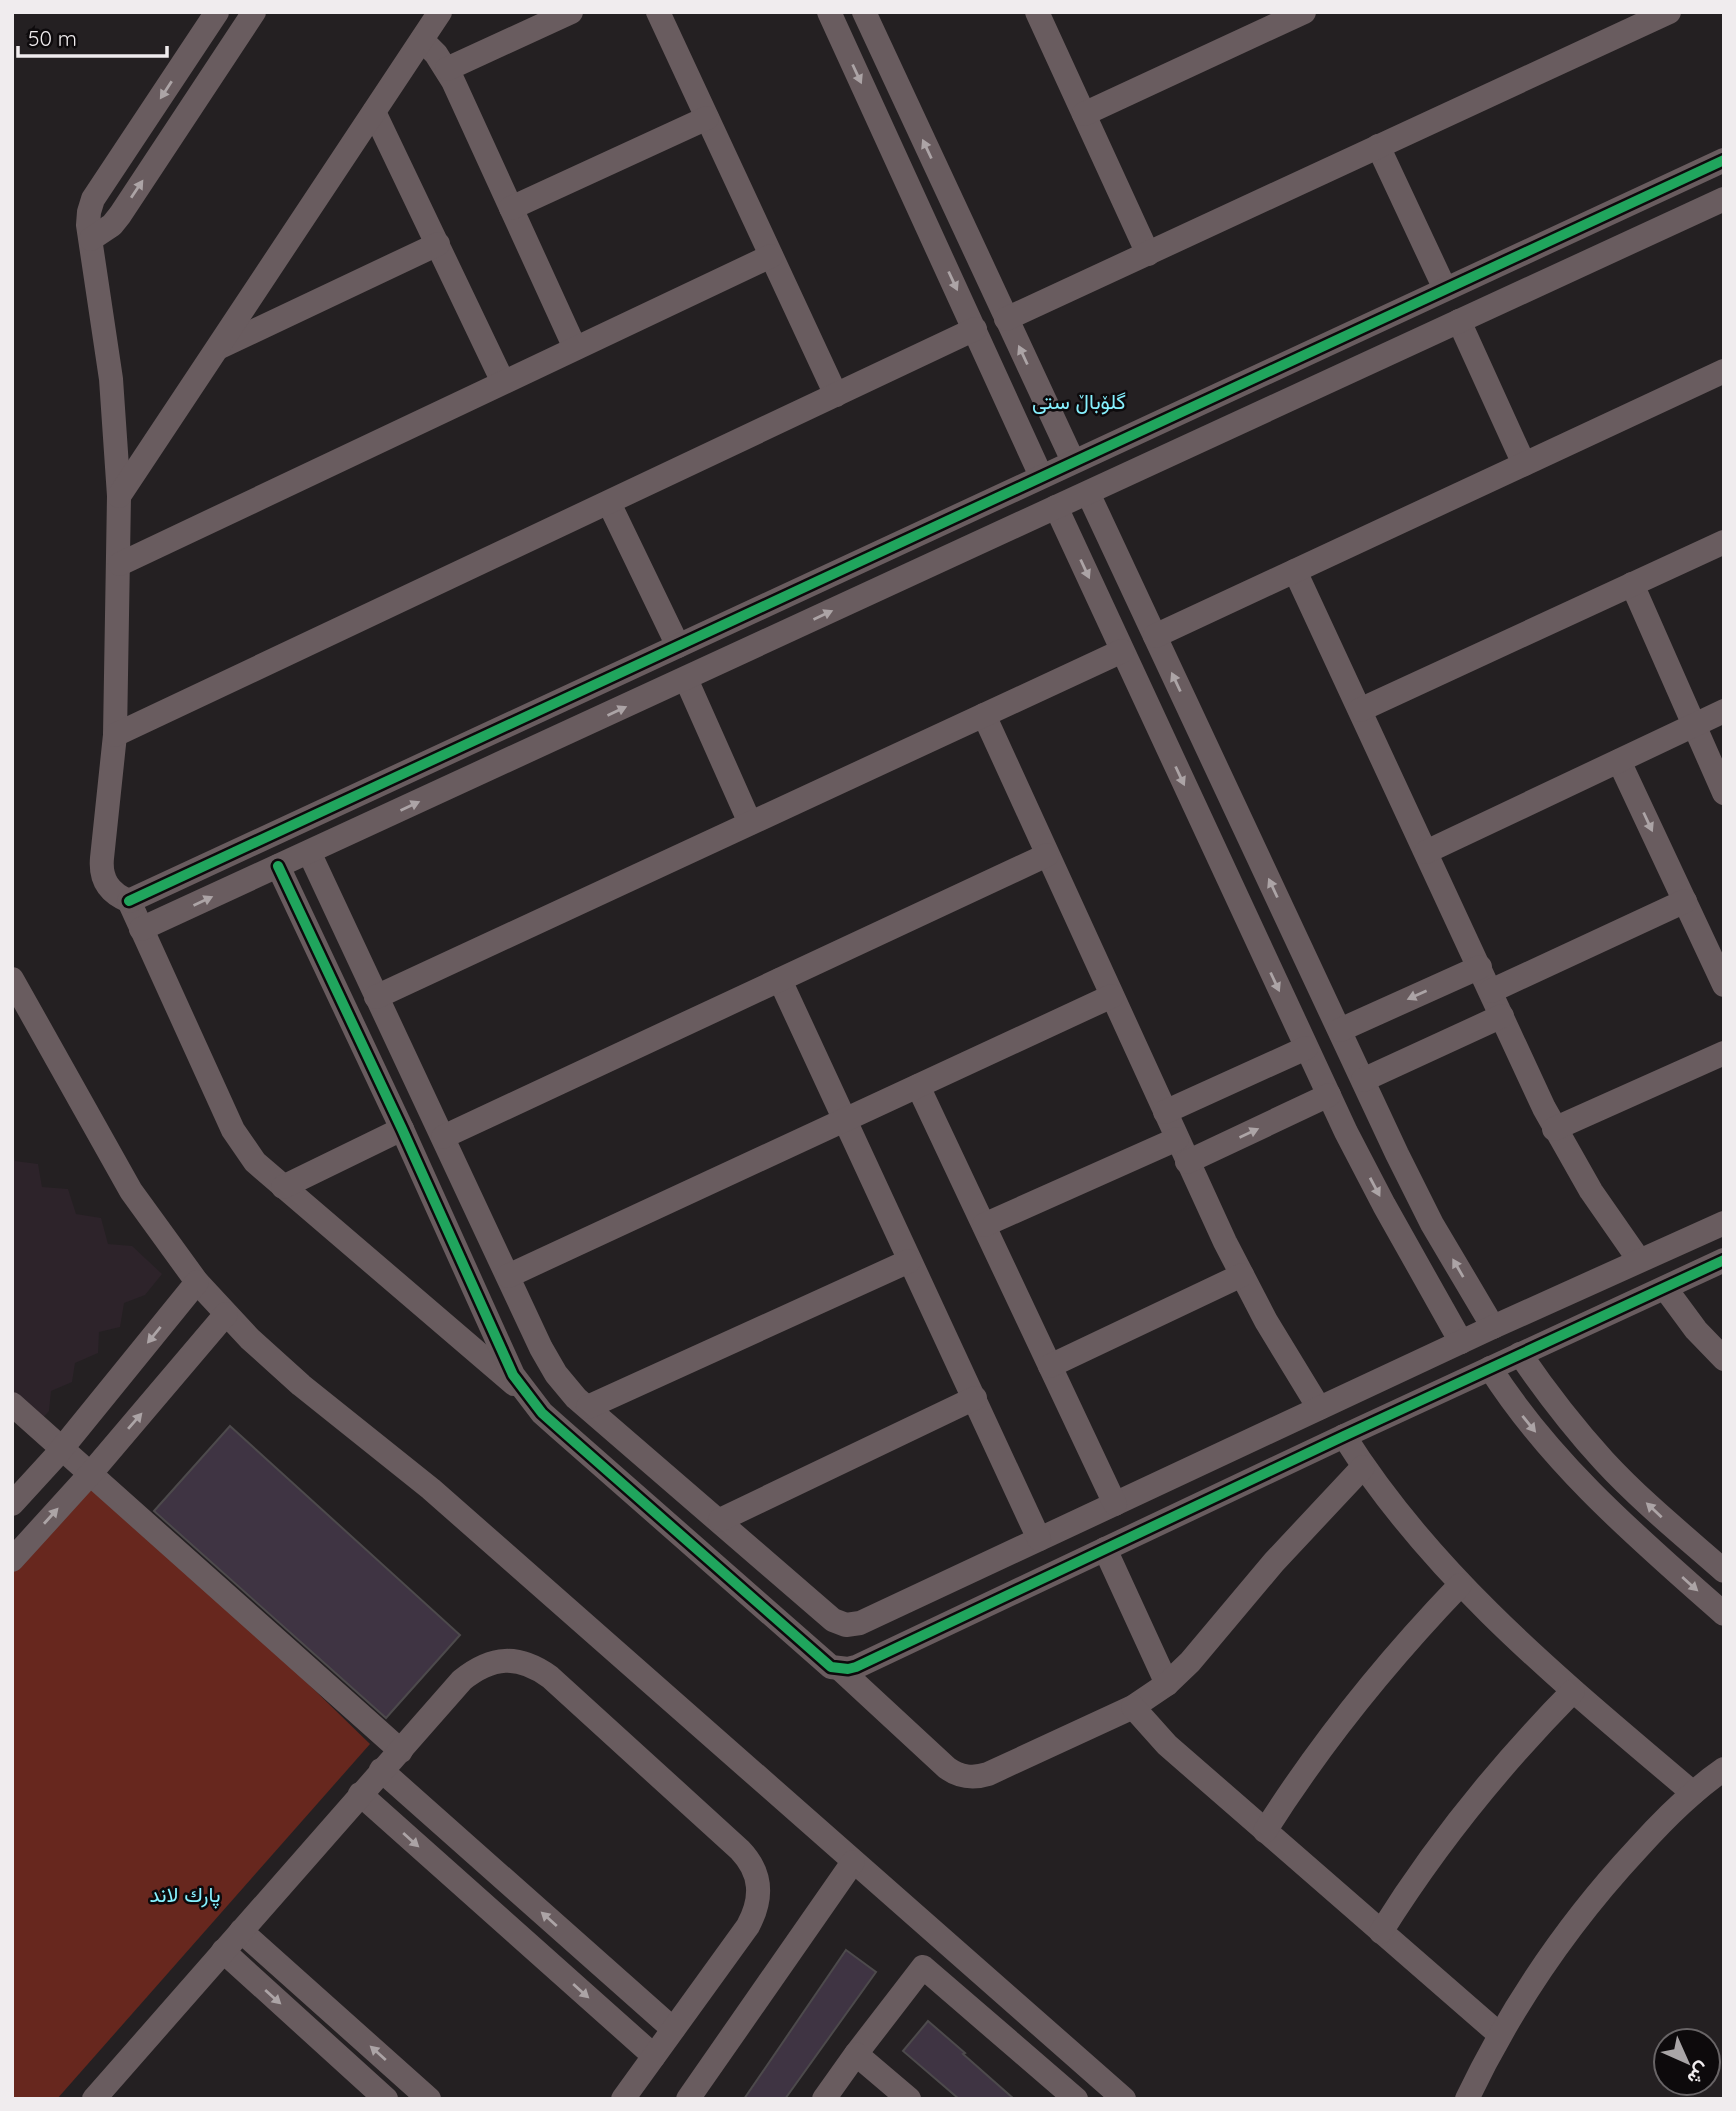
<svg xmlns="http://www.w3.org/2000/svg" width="1736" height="2111" viewBox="0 0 1736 2111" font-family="Quicksand,Vazirmatn,sans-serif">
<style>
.built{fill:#2d232a}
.green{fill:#67271e}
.building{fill:#3f3443;stroke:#4d4a4c;stroke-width:2}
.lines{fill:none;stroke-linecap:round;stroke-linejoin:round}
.minor{stroke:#695c5f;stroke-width:24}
.cycleway-casing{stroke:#0d0a0c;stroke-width:15}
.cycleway{stroke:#20a55d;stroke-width:10}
.oneway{fill:#aca4a6}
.labels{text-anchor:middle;stroke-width:5;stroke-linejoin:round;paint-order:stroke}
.neighbourhood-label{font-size:21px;fill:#87f1ff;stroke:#0d0a0c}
</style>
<rect width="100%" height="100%" fill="#242022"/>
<path class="built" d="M12,1147L15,1161L38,1164L42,1187L68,1189L76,1214L101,1218L108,1244L132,1246L162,1274L145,1295L124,1303L120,1327L99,1332L98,1353L75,1363L72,1382L51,1391L49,1411L35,1426L12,1405Z"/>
<path class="green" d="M91,1473L370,1744L57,2099H12V1561Z"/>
<g class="building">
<path d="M230,1426L460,1635L386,1718L154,1511Z"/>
<path d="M846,1950L876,1972L785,2099H744Z"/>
<path d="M928,2021L965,2053L963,2054L1014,2099H959L903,2051Z"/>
</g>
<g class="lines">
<g class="minor">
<path d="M217,12L93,199L89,212L88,225L111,379L119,496L115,735L102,858C100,879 109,893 129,901L233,1130L255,1162L514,1384"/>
<path d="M658,12L836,395"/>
<path d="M829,12L1041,476"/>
<path d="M864,12L1073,461"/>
<path d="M1037,12L1148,254"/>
<path d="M422,40L436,54L453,81L575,348"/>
<path d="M447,69L571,12"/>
<path d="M374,112L503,382"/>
<path d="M1084,114L1304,12"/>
<path d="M1378,146L1445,289"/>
<path d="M511,208L707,118"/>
<path d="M91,239L112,225L120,215L254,12"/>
<path d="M1006,319L1669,12"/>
<path d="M1459,321L1524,464"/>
<path d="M218,348L438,244"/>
<path d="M1088,493L1397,1154L1432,1224L1493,1327"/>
<path d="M119,496L440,12"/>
<path d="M609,503L678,646"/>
<path d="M1056,507L1346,1132L1384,1205L1461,1342"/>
<path d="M120,564L771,256"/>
<path d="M1295,571L1544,1108L1591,1191L1639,1260"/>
<path d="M1632,584L1724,793"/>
<path d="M1155,636L1724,371"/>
<path d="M686,679L750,823"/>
<path d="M1360,710L1724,542"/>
<path d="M984,715L1225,1242L1266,1321L1319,1408"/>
<path d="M115,735L975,329"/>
<path d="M1619,761L1724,985"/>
<path d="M309,852L541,1348L556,1374L576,1398L833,1620L846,1625L860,1623L1493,1327L1724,1223"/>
<path d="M1426,852L1724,711"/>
<path d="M278,866L402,1129L513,1375L542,1413L560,1429L831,1667L848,1669L856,1667L1344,1436L1724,1260"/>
<path d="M129,901L1724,160"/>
<path d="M141,929L1724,199"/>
<path d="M12,979L131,1191L197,1282L250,1339L301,1385L431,1489L1124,2099"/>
<path d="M780,980L1039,1539"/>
<path d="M1491,991L1685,901"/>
<path d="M376,997L1122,651"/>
<path d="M1340,1030L1480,967"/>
<path d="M1363,1080L1502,1016"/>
<path d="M918,1086L1115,1504"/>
<path d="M1165,1112L1306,1048"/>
<path d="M1554,1129L1724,1053"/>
<path d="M443,1137L1047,855"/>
<path d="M1187,1162L1329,1095"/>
<path d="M283,1187L402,1129"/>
<path d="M984,1225L1177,1139"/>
<path d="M508,1276L1112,996"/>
<path d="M1665,1288L1696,1330L1724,1359"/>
<path d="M1520,1354C1546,1392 1573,1427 1604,1461C1641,1501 1683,1535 1724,1571"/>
<path d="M1050,1366L1242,1275"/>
<path d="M1490,1368C1552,1465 1638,1538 1724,1614"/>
<path d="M12,1404L401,1751"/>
<path d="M588,1407L909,1261"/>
<path d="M1344,1436C1434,1579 1565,1684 1693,1793"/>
<path d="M12,1504L55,1457L197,1282"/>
<path d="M720,1520L975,1398"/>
<path d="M1105,1549L1167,1684"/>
<path d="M12,1560L91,1473L226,1314"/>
<path d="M840,1669L947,1768C960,1777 972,1779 988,1774L1133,1707L1167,1684L1190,1662L1274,1562L1363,1467"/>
<path d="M1133,1707L1167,1745L1499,2034"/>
<path d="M381,1770L673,2029"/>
<path d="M360,1794L654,2056"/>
<path d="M1265,1831C1322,1741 1387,1661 1460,1585"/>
<path d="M241,1931L429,2099"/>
<path d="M1381,1932C1436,1844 1500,1765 1573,1691"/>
<path d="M223,1951L386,2099"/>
<path d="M856,2054L923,1967L1076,2099"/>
<path d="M94,2099L462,1680C492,1656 518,1654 550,1677L740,1850C762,1873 763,1898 748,1926L623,2099"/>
<path d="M688,2099L853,1862"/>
<path d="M824,2099L856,2054L909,2099"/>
<path d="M1467,2099C1511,2007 1568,1923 1638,1848C1664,1819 1692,1791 1724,1769"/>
</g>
<defs>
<g id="cycleway">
<path d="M278,866L402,1129L513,1375L542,1413L560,1429L831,1667L848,1669L856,1667L1344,1436L1724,1260"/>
<path d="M129,901L1724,160"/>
</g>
</defs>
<use href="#cycleway" class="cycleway-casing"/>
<use href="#cycleway" class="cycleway"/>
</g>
<defs><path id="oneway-solid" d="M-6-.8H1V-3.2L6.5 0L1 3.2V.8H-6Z" transform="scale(1.75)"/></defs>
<g class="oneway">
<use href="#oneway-solid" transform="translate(857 74) rotate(65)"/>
<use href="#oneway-solid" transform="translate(166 90) rotate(123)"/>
<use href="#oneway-solid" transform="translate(927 149) rotate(-115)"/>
<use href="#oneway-solid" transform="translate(137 189) rotate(-56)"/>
<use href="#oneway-solid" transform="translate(953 281) rotate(65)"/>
<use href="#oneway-solid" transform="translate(1023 355) rotate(-115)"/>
<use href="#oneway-solid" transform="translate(1085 569) rotate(65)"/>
<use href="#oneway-solid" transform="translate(823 615) rotate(-25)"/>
<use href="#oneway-solid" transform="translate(1176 682) rotate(-115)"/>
<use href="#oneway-solid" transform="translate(617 711) rotate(-25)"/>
<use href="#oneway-solid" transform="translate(1180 776) rotate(65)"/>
<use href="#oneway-solid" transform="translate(410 806) rotate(-25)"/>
<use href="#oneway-solid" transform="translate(1648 822) rotate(65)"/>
<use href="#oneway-solid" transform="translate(1273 888) rotate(-115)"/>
<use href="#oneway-solid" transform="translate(203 901) rotate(-25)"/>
<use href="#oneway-solid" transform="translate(1275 982) rotate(65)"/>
<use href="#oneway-solid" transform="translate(1417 995) rotate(156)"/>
<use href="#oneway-solid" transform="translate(1249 1133) rotate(-25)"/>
<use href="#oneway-solid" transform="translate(1375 1187) rotate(62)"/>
<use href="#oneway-solid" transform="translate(1458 1268) rotate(-120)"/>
<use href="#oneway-solid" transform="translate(154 1335) rotate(129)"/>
<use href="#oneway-solid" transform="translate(135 1421) rotate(-49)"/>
<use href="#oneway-solid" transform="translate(1529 1424) rotate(51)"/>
<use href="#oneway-solid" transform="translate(1654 1510) rotate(-137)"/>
<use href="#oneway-solid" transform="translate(51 1516) rotate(-48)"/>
<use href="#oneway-solid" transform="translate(1690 1584) rotate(42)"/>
<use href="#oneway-solid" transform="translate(411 1840) rotate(42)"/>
<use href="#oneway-solid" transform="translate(549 1919) rotate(-138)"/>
<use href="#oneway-solid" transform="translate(581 1991) rotate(42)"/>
<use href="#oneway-solid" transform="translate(273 1997) rotate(42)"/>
<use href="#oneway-solid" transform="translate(378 2053) rotate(-138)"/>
</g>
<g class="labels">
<g class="neighbourhood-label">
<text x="1079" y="409">گلۆباڵ ستی</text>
<text x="185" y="1902">پارك لاند</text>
</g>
</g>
<rect width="1736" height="2111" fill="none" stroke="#f0ecee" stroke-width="28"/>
<g transform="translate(1687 2062) rotate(135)"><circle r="33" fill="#0d0a0c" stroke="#686466" stroke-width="2"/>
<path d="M0-5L12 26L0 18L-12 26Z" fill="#a9a5a7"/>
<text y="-10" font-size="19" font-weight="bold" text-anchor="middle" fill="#f0ecee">ش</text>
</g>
<path d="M18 46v10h149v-10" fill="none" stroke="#f0ecee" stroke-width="3.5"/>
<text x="28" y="46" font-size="21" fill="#f0ecee" stroke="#0d0a0c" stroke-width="5" paint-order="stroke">50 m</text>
</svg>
